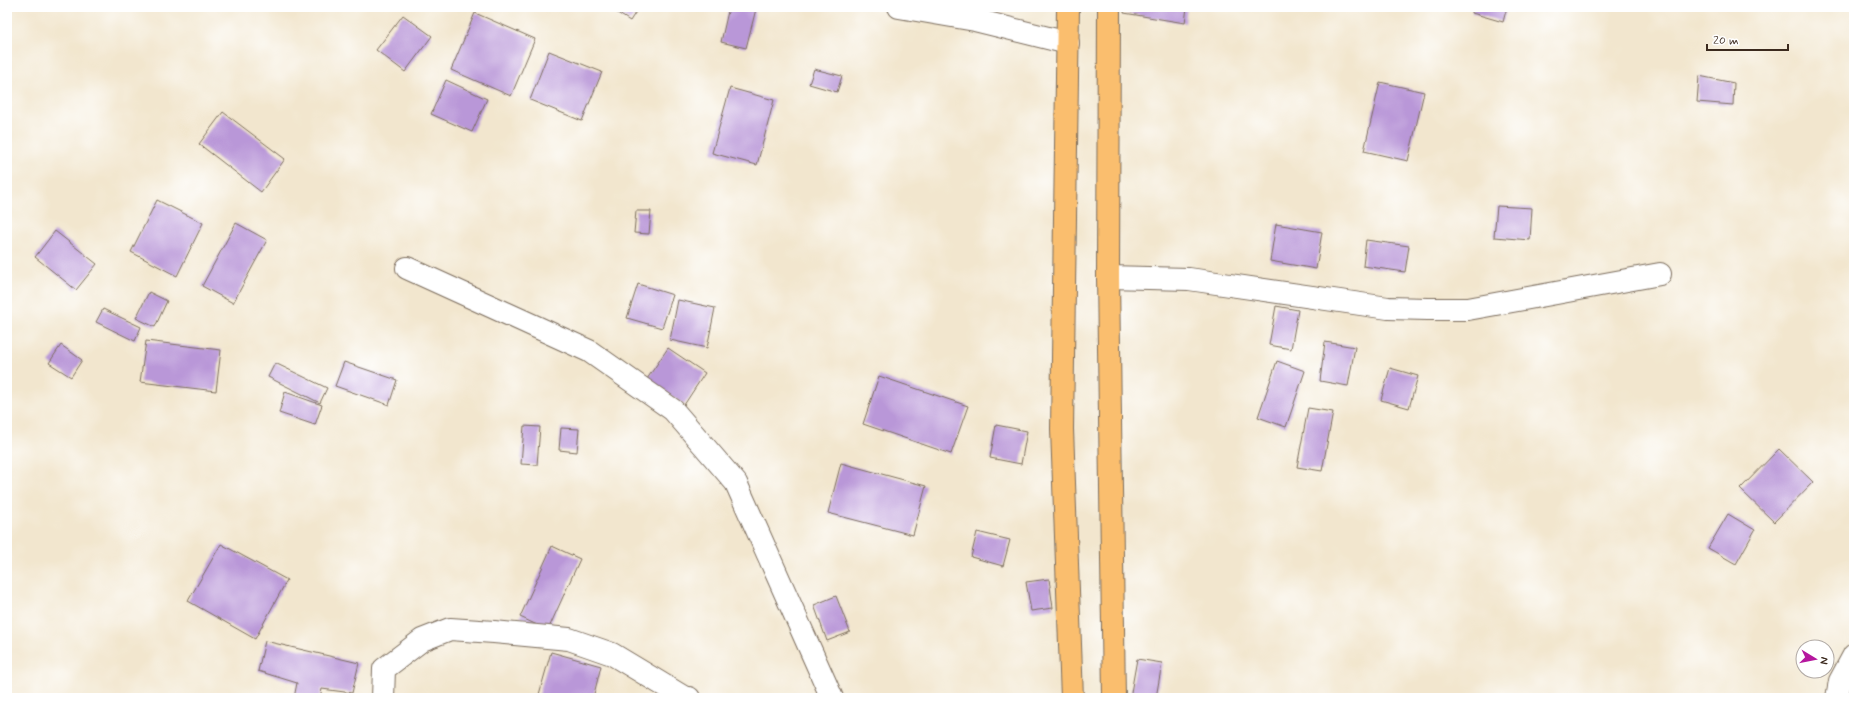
<svg xmlns="http://www.w3.org/2000/svg" width="1861" height="705" viewBox="0 0 1861 705" font-family="Mynerve,sans-serif">
<style>
.building{fill:#b997d8}
.lines{fill:none;stroke-linecap:round;stroke-linejoin:round}
.minor-casing{stroke:#7b6c5c;stroke-width:24}
.major-casing{stroke:#7b6c5c;stroke-width:24}
.minor{stroke:#fff;stroke-width:22}
.major{stroke:#fabe6e;stroke-width:22}
</style>
<rect width="100%" height="100%" fill="#fff"/>
<filter id="ink" filterUnits="userSpaceOnUse"><feTurbulence type="fractalNoise" baseFrequency=".025" numOctaves="2"/><feDisplacementMap in="SourceGraphic" scale="8" xChannelSelector="R" yChannelSelector="G"/><feConvolveMatrix kernelMatrix="1 2 1 2 8 2 1 2 1" color-interpolation-filters="sRGB"/></filter>
<filter id="wash" filterUnits="userSpaceOnUse"><feTurbulence type="fractalNoise" baseFrequency=".012" numOctaves="4" result="noise"/><feDisplacementMap in="SourceGraphic" scale="16" xChannelSelector="R" yChannelSelector="G"/><feGaussianBlur stdDeviation="0.9" result="paint"/><feColorMatrix in="noise" values="0 0 0 0 0 0 0 0 0 0 0 0 0 0 0 0 0 1.4 0 .05"/><feComposite in="paint" operator="in"/></filter>
<g filter="url(#wash)">
<rect width="100%" height="100%" fill="#f2e6ce"/>
<g id="blocks">
<g class="building">
<path d="M608,7H639L630,21Z"/>
<path d="M729,7L756,9L746,48L721,42Z"/>
<path d="M1125,7H1187L1185,23L1124,13Z"/>
<path d="M1473,7H1507L1503,22L1472,13Z"/>
<path d="M475,13L535,39L511,96L451,70Z"/>
<path d="M403,15L432,36L405,72L376,50Z"/>
<path d="M549,51L602,72L582,121L530,100Z"/>
<path d="M814,69L842,76L837,92L809,84Z"/>
<path d="M1699,76L1734,83L1733,105L1697,102Z"/>
<path d="M446,80L487,99L472,132L431,114Z"/>
<path d="M1380,82L1424,92L1408,161L1364,151Z"/>
<path d="M730,88L774,100L757,165L712,153Z"/>
<path d="M223,112L285,159L261,192L199,144Z"/>
<path d="M157,200L203,223L177,276L131,252Z"/>
<path d="M1497,206L1532,208L1530,240L1494,237Z"/>
<path d="M636,211H651L649,234L634,233Z"/>
<path d="M236,223L267,240L233,303L202,286Z"/>
<path d="M1276,224L1322,232L1316,269L1270,261Z"/>
<path d="M55,231L97,264L76,290L35,257Z"/>
<path d="M1366,240L1409,246L1405,272L1363,266Z"/>
<path d="M638,284L673,295L662,328L627,318Z"/>
<path d="M149,292L167,301L155,327L136,318Z"/>
<path d="M678,300L715,308L707,348L670,340Z"/>
<path d="M1276,306L1298,310L1291,349L1269,345Z"/>
<path d="M103,309L141,327L135,341L96,322Z"/>
<path d="M146,341L221,350L216,391L140,382Z"/>
<path d="M1325,342L1355,347L1348,386L1320,381Z"/>
<path d="M61,345L82,360L71,377L49,363Z"/>
<path d="M668,348L705,373L684,405L647,379Z"/>
<path d="M1277,361L1305,371L1286,427L1258,417Z"/>
<path d="M344,362L397,380L389,405L335,386Z"/>
<path d="M275,363L327,388L320,403L268,377Z"/>
<path d="M1390,368L1418,376L1409,408L1381,400Z"/>
<path d="M879,376L968,406L951,454L863,424Z"/>
<path d="M285,392L322,405L315,425L279,413Z"/>
<path d="M1308,408L1333,412L1322,471L1297,467Z"/>
<path d="M996,425L1027,431L1021,464L990,458Z"/>
<path d="M524,426L540,427L537,465L521,464Z"/>
<path d="M561,428L579,429L577,452L559,450Z"/>
<path d="M1779,449L1813,482L1774,522L1740,489Z"/>
<path d="M841,463L926,486L913,535L828,513Z"/>
<path d="M1728,514L1755,530L1736,564L1708,548Z"/>
<path d="M977,532L1010,540L1003,566L971,557Z"/>
<path d="M221,544L287,580L255,639L188,601Z"/>
<path d="M552,546L580,559L548,630L520,617Z"/>
<path d="M1049,579L1053,608L1031,611L1026,582Z"/>
<path d="M836,596L850,632L827,641L814,605Z"/>
<path d="M265,641L359,663L352,693L322,689L320,698H294L297,683L258,671Z"/>
<path d="M551,652L601,666L593,698H538Z"/>
<path d="M1137,659L1162,663L1156,698H1130Z"/>
</g>
</g>
</g>
<g filter="url(#ink)">
<use href="#blocks" fill-opacity="0" stroke="#7b6c5c" stroke-width="1"/>
<g class="lines">
<defs>
<g id="minor">
<path d="M899,7L975,20L1068,43"/>
<path d="M407,268L589,351L673,410L736,483L832,698"/>
<path d="M1108,277L1189,279L1388,308L1428,309H1468L1660,274"/>
<path d="M383,698L384,669L422,640L450,629L494,632L569,639L612,654L685,698H689"/>
<path d="M1837,698L1840,681L1854,655"/>
</g>
<g id="major">
<path d="M1068,7L1062,429L1072,698"/>
<path d="M1109,7L1108,277L1114,698"/>
</g>
</defs>
<use href="#minor" class="minor-casing"/>
<use href="#major" class="major-casing"/>
<use href="#minor" class="minor"/>
<use href="#major" class="major"/>
</g>
</g>
<rect width="1861" height="705" fill="none" stroke="#fff" stroke-width="24"/>
<g transform="translate(1815 659) rotate(100)"><circle r="19" fill="#ffffff" stroke="#b1aaa5"/>
<path d="M0-3L7 15L0 10L-7 15Z" fill="#b5179e"/>
<text y="-6" font-size="11" font-weight="bold" text-anchor="middle" fill="#3b2a1e">N</text>
</g>
<path d="M1707 44v6h81v-6" fill="none" stroke="#3b2a1e" stroke-width="2"/>
<text x="1713" y="44" font-size="12" fill="#3b2a1e" stroke="#ffffff" stroke-width="3" paint-order="stroke">20 m</text>
</svg>
